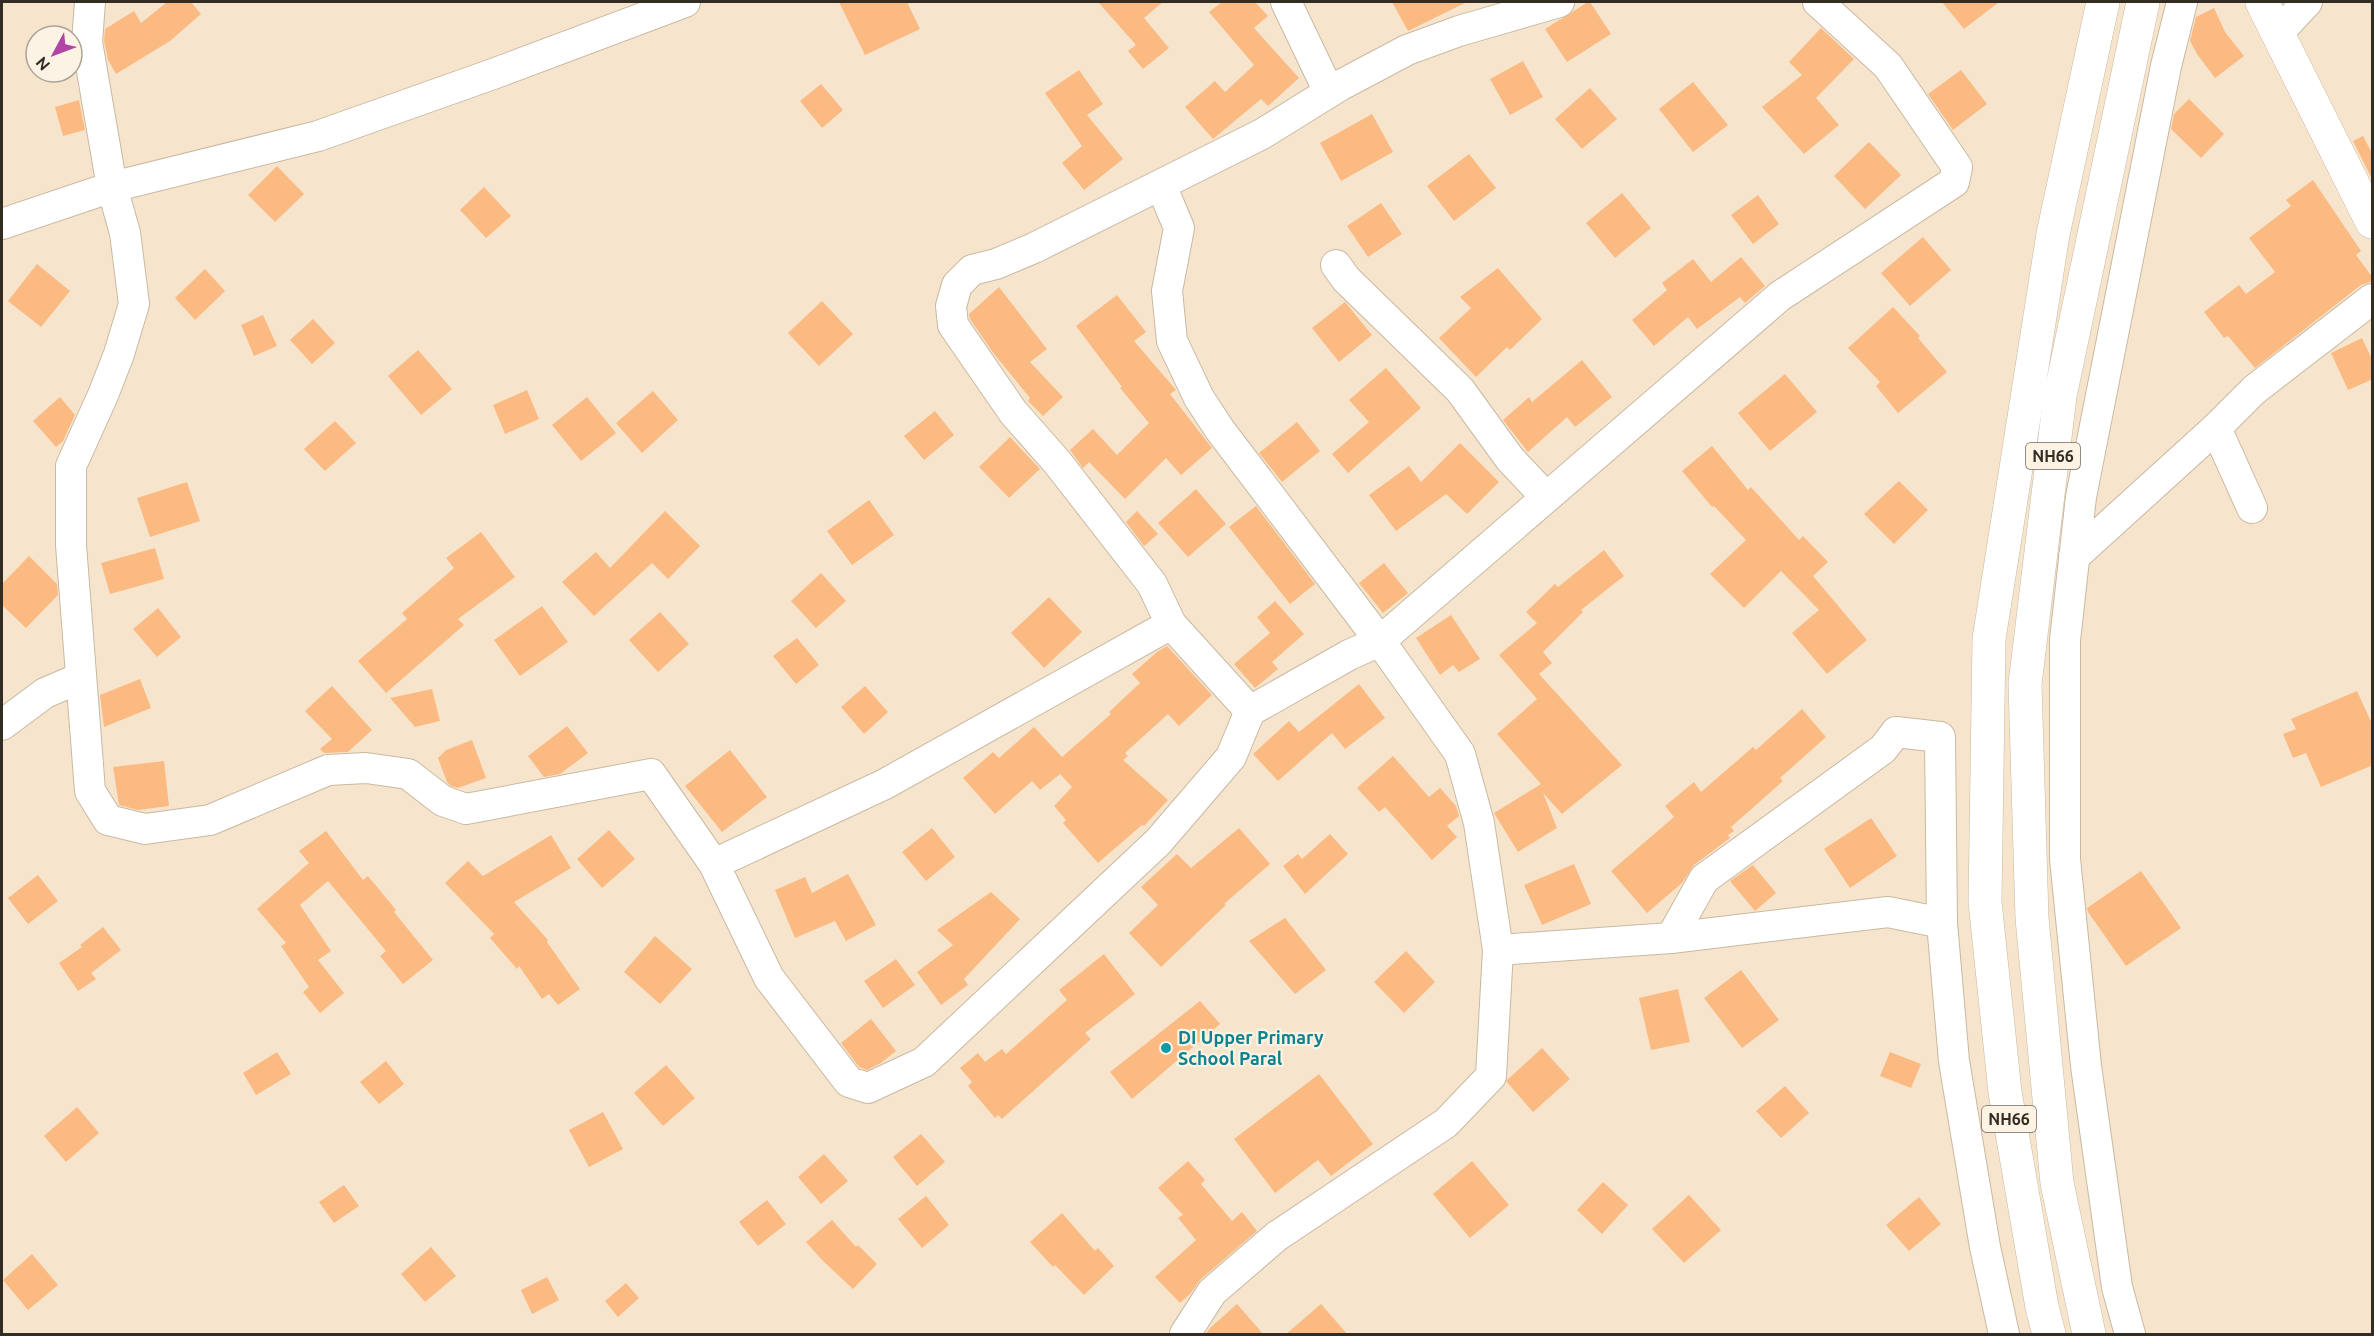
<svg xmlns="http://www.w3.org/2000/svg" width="2374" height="1336" viewBox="0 0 2374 1336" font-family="Ubuntu,sans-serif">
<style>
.building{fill:#fcba83}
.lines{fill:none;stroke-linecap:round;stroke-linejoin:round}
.minor-casing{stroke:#c9b9a2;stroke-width:32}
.major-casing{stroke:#c9b9a2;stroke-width:34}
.highway-casing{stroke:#c9b9a2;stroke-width:34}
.minor{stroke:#fff;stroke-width:30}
.major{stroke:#fff;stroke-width:33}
.highway{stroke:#fff;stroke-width:33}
.culture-dot{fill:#0f9aa8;stroke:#fdf3e4;stroke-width:2}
.labels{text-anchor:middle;stroke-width:4.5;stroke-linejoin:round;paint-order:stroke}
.shield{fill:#fdf3e4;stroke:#6f685c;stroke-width:1.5}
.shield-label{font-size:16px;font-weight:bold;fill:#322c22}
.culture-label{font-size:18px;font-weight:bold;fill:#0d838f;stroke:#fdf3e4;text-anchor:start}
</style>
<rect width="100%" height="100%" fill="#f6e5cc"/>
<g class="building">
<path d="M167,2H191L201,14L170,41L116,74L108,60L104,41L105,29L134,11L141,23Z"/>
<path d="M839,2H907L920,29L865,55Z"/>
<path d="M1098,2H1163L1144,18L1169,48L1143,69L1128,51L1136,45Z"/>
<path d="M1222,2H1255L1268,16L1254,28L1299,78L1268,106L1261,99L1213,139L1185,107L1215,81L1225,92L1254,65L1209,12Z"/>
<path d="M1392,2H1467L1408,31Z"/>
<path d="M1588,2H1590L1611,34L1567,62L1545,29Z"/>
<path d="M1942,2H1999L1964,29Z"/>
<path d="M2214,8L2225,32L2244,56L2215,78L2197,54L2190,41L2196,17Z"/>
<path d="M1821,28L1854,59L1816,98L1839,125L1804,154L1762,107L1802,75L1789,62Z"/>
<path d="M1523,61L1543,97L1510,115L1490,79Z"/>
<path d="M1079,70L1103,104L1087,115L1123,159L1084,190L1062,163L1082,146L1045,93Z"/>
<path d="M1961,70L1987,104L1953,130L1928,94Z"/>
<path d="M1693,82L1728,125L1693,152L1659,109Z"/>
<path d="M821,84L843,110L822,128L800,101Z"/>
<path d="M1590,88L1617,119L1582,149L1555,119Z"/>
<path d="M2189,99L2224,134L2201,158L2171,129L2174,114Z"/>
<path d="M79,100L85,130L63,136L55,107Z"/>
<path d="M1372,114L1393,152L1341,181L1320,143Z"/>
<path d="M2363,136L2373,155V181L2353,141Z"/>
<path d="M1869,142L1901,175L1865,209L1834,176Z"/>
<path d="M1469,154L1496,188L1454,221L1427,186Z"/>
<path d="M277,166L304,194L275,222L248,195Z"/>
<path d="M2313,180L2361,251L2356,255L2373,278V281L2361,285L2255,368L2228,336L2224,338L2204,312L2239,285L2246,294L2275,272L2249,238L2291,206L2286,200Z"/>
<path d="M484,187L511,216L486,238L460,210Z"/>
<path d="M1622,193L1651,228L1615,258L1586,223Z"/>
<path d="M1758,195L1779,224L1753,244L1731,215Z"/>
<path d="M1381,203L1402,234L1368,257L1347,226Z"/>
<path d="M1923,237L1951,270L1910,306L1881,273Z"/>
<path d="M1741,257L1765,286L1745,303L1740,297L1697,329L1688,317L1654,346L1632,320L1667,290L1662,283L1693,259L1711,282Z"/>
<path d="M37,264L70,291L41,327L8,301Z"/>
<path d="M1498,268L1542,319L1510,350L1507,347L1476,377L1439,338L1471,308L1460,297Z"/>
<path d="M205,269L225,291L195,320L175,298Z"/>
<path d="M999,287L1047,349L1030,362L1063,397L1043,416L1028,401L1030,398L994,354L970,319L969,314Z"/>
<path d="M1117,295L1146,332L1134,341L1176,390L1170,394L1212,448L1181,475L1166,458L1125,499L1089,462L1083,468L1070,450L1093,429L1117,455L1149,423L1120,388L1122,387L1076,326Z"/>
<path d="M822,301L853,334L819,366L788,333Z"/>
<path d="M1345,302L1372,335L1339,362L1312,328Z"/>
<path d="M1893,307L1920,336L1918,338L1947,372L1898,413L1876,386L1880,382L1848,348Z"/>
<path d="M263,315L277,346L254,356L241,325Z"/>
<path d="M313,319L335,343L312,364L290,340Z"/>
<path d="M2362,338L2373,361V379L2348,390L2331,353Z"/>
<path d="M418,350L452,389L421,415L388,376Z"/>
<path d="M1582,360L1612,397L1575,427L1567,417L1528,452L1503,420L1529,397L1532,402Z"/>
<path d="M1386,368L1421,408L1348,473L1332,454L1369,422L1349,400Z"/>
<path d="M1785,374L1817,412L1770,451L1738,413Z"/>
<path d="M527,390L539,419L505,434L493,405Z"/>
<path d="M653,391L678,420L642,453L616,423Z"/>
<path d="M60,397L75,415L63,441L56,447L33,421Z"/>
<path d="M587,397L616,433L581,461L552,425Z"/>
<path d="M935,411L954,435L924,460L904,436Z"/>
<path d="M335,421L356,443L325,471L304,449Z"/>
<path d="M1297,422L1320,451L1282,482L1259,453Z"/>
<path d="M1010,437L1040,469L1009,498L979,467Z"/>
<path d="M1460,443L1499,482L1467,514L1446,494L1396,531L1369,495L1409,466L1421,482Z"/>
<path d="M1712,446L1748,490L1751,487L1799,540L1803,536L1828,562L1813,576L1867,640L1827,674L1792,633L1819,610L1781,571L1744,608L1710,574L1746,540L1714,506L1712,507L1682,471Z"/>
<path d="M1899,481L1928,510L1894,544L1864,514Z"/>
<path d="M187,482L200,521L150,537L137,498Z"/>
<path d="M1196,489L1226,524L1188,557L1158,523Z"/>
<path d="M869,500L894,535L852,565L827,531Z"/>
<path d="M1256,506L1315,584L1290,604L1229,527Z"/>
<path d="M665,511L700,546L668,579L652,563L594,616L562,582L596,552L610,568Z"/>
<path d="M1137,511L1158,534L1144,546L1126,522Z"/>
<path d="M481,532L515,577L458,619L464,625L386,693L358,661L407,619L402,613L454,568L446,558Z"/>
<path d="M155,548L164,579L110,594L101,563Z"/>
<path d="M1604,550L1624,576L1581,610L1583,612L1543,652L1552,663L1539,674L1622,765L1562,814L1543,793L1557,828L1518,852L1494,813L1541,784L1497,734L1537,699L1499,655L1537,623L1526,612L1555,584L1558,587Z"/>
<path d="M29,556L57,584L58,595L26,628L2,605V584Z"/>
<path d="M1384,563L1408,593L1383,613L1359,583Z"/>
<path d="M821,573L846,601L816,628L791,601Z"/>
<path d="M1049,597L1082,632L1044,668L1011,633Z"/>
<path d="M1275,601L1304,634L1272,662L1278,669L1255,688L1234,664L1270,633L1257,617Z"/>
<path d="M542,606L568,642L520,676L494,640Z"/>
<path d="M158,608L181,637L157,657L133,629Z"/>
<path d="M660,612L689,644L658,672L629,640Z"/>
<path d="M1451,615L1480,659L1459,672L1453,665L1440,675L1416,638Z"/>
<path d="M797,638L819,665L796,684L773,656Z"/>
<path d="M1167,646L1212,695L1179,726L1168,714L1125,753L1128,756L1123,760L1168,800L1144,826L1142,825L1098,863L1063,823L1066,820L1054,806L1072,787L1060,774L1040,790L1032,781L995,814L963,778L993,752L999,758L1034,727L1062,757L1111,714L1109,712L1140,683L1132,674L1157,652Z"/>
<path d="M140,679L151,708L104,727L100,695Z"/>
<path d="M1359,684L1385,718L1345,749L1332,733L1278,781L1253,754L1289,721L1299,732Z"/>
<path d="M332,686L372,730L348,752L324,753L320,749L332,739L305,711Z"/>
<path d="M865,686L888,712L864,734L841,707Z"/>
<path d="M432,689L440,721L415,727L390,698Z"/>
<path d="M2357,691L2373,726V765L2321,787L2306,753L2293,758L2283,734L2296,729L2291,719Z"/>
<path d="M1802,709L1826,737L1780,778L1783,781L1731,827L1734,831L1728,835L1730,838L1694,865L1682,883L1647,913L1611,871L1674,817L1665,806L1694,782L1701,792L1753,747L1756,750Z"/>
<path d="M567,726L588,753L560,774L544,777L528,756Z"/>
<path d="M472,740L486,778L458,788L451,786L447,782L438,758L446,750Z"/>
<path d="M730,750L767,797L722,832L685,786Z"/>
<path d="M1393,756L1429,797L1440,788L1456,806L1459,816L1447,826L1457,837L1432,860L1385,807L1379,812L1357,788Z"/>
<path d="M164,761L169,806L138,810L119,805L113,767Z"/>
<path d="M1871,818L1897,856L1850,888L1824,849Z"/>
<path d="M932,828L955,857L926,881L902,852Z"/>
<path d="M1239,828L1270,864L1224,904L1226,905L1161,967L1129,933L1158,905L1141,887L1177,854L1191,868Z"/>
<path d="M609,830L635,859L602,888L577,859Z"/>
<path d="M326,831L363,880L368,876L396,910L394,912L433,960L403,984L380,956L386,951L328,881L300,905L331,951L318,960L344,993L320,1013L303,992L309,987L281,946L286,943L257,909L309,863L299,851Z"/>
<path d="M1330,834L1348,854L1305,894L1283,866L1298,854L1302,859Z"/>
<path d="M551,835L571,868L514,902L548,940L547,942L580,989L558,1005L549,994L542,999L519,966L517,969L490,938L494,934L445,883L468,861L483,876Z"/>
<path d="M1574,864L1591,904L1542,925L1524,885Z"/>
<path d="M1753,865L1776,893L1755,911L1730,881Z"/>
<path d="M2141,871L2181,928L2126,966L2088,912L2087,908Z"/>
<path d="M848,874L876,925L846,941L835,921L795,938L775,890L805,877L812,893Z"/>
<path d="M38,875L58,901L28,924L8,898Z"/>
<path d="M991,892L1020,919L964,979L968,985L941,1005L917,972L953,945L937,930Z"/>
<path d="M1285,918L1326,970L1295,994L1249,941Z"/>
<path d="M103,927L121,950L91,973L96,979L78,991L59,963L82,947L80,945Z"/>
<path d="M655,936L692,969L660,1004L624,972Z"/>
<path d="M1406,951L1435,982L1404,1013L1374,982Z"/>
<path d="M1104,954L1135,994L1085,1033L1091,1039L1002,1119L998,1115L995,1118L968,1086L972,1082L960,1068L978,1053L985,1062L1002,1049L1006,1054L1067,1000L1059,990Z"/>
<path d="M896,959L915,985L883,1008L864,981Z"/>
<path d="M1741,970L1779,1020L1742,1048L1704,998Z"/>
<path d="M1678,989L1690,1042L1651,1050L1639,998Z"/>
<path d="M1200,1001L1220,1024L1132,1099L1110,1072Z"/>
<path d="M871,1019L896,1051L881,1063L867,1070L859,1067L841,1043Z"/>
<path d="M1542,1048L1570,1079L1533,1112L1506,1081Z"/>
<path d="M277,1052L291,1074L256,1095L243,1073Z"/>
<path d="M1890,1052L1921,1064L1911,1088L1880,1076Z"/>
<path d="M386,1061L404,1084L379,1104L360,1082Z"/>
<path d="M666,1065L695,1098L663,1126L634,1093Z"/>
<path d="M1319,1074L1373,1144L1331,1176L1318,1160L1275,1193L1234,1139Z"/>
<path d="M1785,1086L1809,1113L1781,1138L1756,1111Z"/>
<path d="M77,1107L99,1133L66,1162L44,1136Z"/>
<path d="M603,1112L623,1149L589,1167L569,1130Z"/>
<path d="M921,1134L945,1162L917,1186L893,1157Z"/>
<path d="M824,1154L848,1181L821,1204L798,1177Z"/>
<path d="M1188,1161L1205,1180L1201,1184L1232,1221L1242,1212L1257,1231L1201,1279L1190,1294L1180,1303L1155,1277L1196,1240L1178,1218L1183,1215L1158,1188Z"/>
<path d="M1472,1161L1509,1205L1470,1238L1433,1194Z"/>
<path d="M1603,1182L1628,1205L1602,1234L1577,1210Z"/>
<path d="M344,1185L359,1206L334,1223L319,1202Z"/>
<path d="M1689,1195L1721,1230L1684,1263L1652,1229Z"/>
<path d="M926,1196L949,1225L922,1248L898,1219Z"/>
<path d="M1919,1197L1941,1224L1909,1251L1886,1225Z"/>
<path d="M767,1200L786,1224L758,1246L739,1222Z"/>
<path d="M1062,1213L1095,1251L1098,1248L1114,1266L1084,1295L1055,1265L1053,1267L1030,1242Z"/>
<path d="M832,1220L856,1247L858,1245L877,1264L853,1289L822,1260L806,1242Z"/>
<path d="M431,1247L456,1276L425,1302L401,1274Z"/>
<path d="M32,1254L58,1285L28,1310L3,1280Z"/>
<path d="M547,1277L559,1300L532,1314L521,1290Z"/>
<path d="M626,1283L639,1298L618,1317L605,1301Z"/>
<path d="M1237,1304L1264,1335H1205L1210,1328Z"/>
<path d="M1321,1304L1348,1335H1285Z"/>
</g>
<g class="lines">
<defs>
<g id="minor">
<path d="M90,2L87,42L112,187L125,233L134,304L119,354L103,395L71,466V545L90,791L108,820L145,829L210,820L328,770L366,768L408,774L443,801L466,809L651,774L714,864L769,978L849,1082L868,1088L924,1062L1158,842L1231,757L1250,711L1349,655L1380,641L1780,296L1954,182L1957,167L1888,66L1818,2"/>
<path d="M1286,2L1329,92"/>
<path d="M2278,33L2307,2"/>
<path d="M1161,185L1179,228L1167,291L1172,341L1199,398L1220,430L1380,641L1460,754L1479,823L1498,950L1491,1076L1446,1123L1277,1236L1212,1292L1185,1334"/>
<path d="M2,224L112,187L318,136L493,74L685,2"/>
<path d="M1336,265L1346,279L1460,390L1510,459L1546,497"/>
<path d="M2252,508L2216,428L2254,390L2372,299"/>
<path d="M2074,557L2216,428"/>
<path d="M1250,711L1171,624L1152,584L1057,462L1013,412L953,325L951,306L957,285L972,270L996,264L1034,248L1262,134L1341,85L1407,50L1459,31L1559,2"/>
<path d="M2,725L45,693L80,678"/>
<path d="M714,864L885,784L1171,624"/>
<path d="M1671,938L1704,879L1883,749L1896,732L1940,737L1942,923L1954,1061L1985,1247L2004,1334"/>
<path d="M1498,950L1671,938L1888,912L1942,923"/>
<path d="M2130,1334L2117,1287L2086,1066L2065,859V640L2081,497L2166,66L2182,2"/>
</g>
<path id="major" d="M2262,2L2372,222"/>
<g id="highway">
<path d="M2049,1334L2042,1307L2005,1092L1985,902L1989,639L2053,234L2103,2"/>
<path d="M2089,1334L2057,1183L2032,918L2025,684L2060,396L2143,2"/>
</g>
</defs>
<use href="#minor" class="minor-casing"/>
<use href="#major" class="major-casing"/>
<use href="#highway" class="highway-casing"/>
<use href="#minor" class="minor"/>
<use href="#major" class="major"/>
<use href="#highway" class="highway"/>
</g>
<circle class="culture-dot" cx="1166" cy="1048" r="6"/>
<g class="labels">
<g class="shield">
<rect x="2026" y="443" width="54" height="26" rx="4.5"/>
<rect x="1982" y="1106" width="54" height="26" rx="4.5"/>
</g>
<g class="shield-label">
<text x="2053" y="462">NH66</text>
<text x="2009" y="1125">NH66</text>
</g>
<g class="culture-label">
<text x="1178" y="1044">DI Upper Primary<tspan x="1178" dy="21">School Paral</tspan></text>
</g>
</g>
<rect width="2374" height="1336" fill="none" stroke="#322c22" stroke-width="6"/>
<g transform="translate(54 54) rotate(229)"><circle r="28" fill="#fdf3e4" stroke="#aca396" stroke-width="1.5"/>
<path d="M0-4.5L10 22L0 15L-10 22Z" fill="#b045a6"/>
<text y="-9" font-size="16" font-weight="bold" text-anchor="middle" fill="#322c22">N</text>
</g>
</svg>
